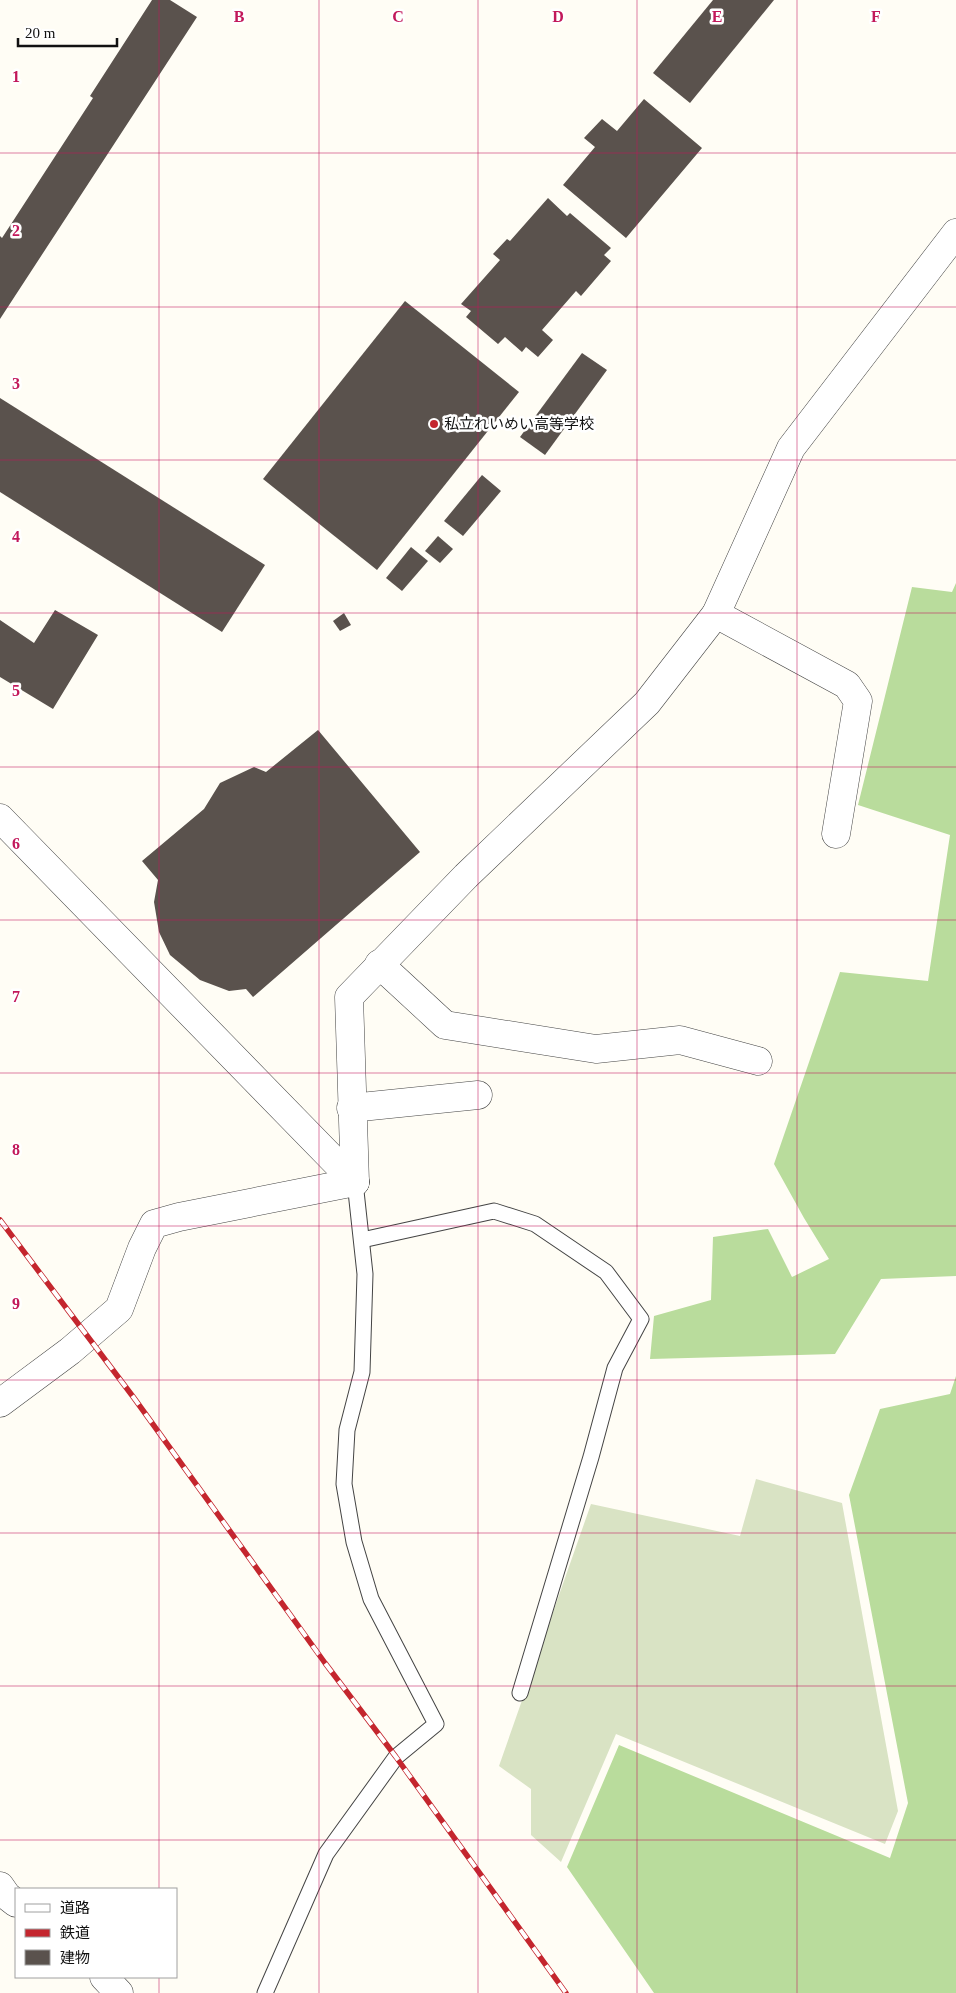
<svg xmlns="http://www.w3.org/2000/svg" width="956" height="1993" viewBox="0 0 956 1993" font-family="'Times New Roman','Noto Sans JP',serif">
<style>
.forest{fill:#b9dc9c}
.cemetery{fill:#d9e3c4}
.building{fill:#5a524d}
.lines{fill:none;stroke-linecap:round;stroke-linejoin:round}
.service-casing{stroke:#444;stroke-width:17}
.minor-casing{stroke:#444;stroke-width:29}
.service{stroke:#fff;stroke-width:15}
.minor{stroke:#fff;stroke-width:28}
.rail-casing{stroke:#c4262e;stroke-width:5.5}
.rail{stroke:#fff;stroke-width:4;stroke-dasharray:11;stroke-linecap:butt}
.grid{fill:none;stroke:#c2185b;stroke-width:1;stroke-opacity:0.55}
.poi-dot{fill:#c4262e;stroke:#fff;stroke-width:2}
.labels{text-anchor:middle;stroke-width:5;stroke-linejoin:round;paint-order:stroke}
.poi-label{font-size:15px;fill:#111;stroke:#fff;text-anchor:start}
.grid-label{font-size:16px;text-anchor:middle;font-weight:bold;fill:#c2185b;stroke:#fff;stroke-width:5;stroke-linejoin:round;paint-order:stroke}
</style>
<rect width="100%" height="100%" fill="#fffdf5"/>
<g class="forest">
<path d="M956,583V1276L881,1279L835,1354L650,1359L654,1316L711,1300L713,1237L768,1229L792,1277L829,1259L804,1218L774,1164L840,972L928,981L950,835L858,805L912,587L952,592Z"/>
<path d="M956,1376V1993H654L567,1867L619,1745L890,1858L908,1803L849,1495L880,1409L950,1394Z"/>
</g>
<path class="cemetery" d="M756,1479L842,1503L898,1811L885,1844L616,1734L561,1862L531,1835V1789L499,1766L591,1504L740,1536Z"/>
<g class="building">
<path d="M152,0H170L197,17L0,319V236L2,238L93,98L90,96Z"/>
<path d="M713,0H774L690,103L653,73Z"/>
<path d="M644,99L702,148L626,238L563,185L595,147L584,138L602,119L617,131Z"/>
<path d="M548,198L567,216L570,213L611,248L604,255L611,261L581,296L576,291L542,330L553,340L538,357L526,347L522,352L505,337L498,344L466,317L471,311L461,304L500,260L493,254L507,239L510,241Z"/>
<path d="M405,301L519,392L377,570L263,479Z"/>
<path d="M582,353L607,370L545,455L520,437Z"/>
<path d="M0,398L265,565L222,632L0,492Z"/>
<path d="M482,475L501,491L463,536L444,521Z"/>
<path d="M438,536L453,549L440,563L425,551Z"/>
<path d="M411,547L428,561L402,591L386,578Z"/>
<path d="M55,610L98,635L53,709L0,677V620L34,643Z"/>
<path d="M344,613L351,625L340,631L333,621Z"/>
<path d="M318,730L420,852L253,997L246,989L229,991L200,980L170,955L159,932L154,902L158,880L142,861L204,809L220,783L254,767L266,772Z"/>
</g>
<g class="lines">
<defs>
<g id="service">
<path d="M362,1240L494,1211L535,1224L606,1272L641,1319L615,1368L591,1457L520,1693"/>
<path d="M265,1993L326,1854L396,1757L436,1724L371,1599L354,1542L344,1484L347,1430L362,1372L365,1274L355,1182"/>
</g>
<g id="minor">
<path d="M716,614L847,685L858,701L836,834"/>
<path d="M0,818L355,1182"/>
<path d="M379,964L445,1025L596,1049L680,1040L758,1061"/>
<path d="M351,1108L478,1095"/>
<path d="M355,1182L349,997L466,876L647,703L716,614L791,448L956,233"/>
<path d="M0,1403L70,1351L119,1309L142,1248L154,1224L179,1217L355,1182"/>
<path d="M0,1886L7,1896L16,1903"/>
<path d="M104,1977L119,1993"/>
</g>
</defs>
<use href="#service" class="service-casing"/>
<use href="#minor" class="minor-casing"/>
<use href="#service" class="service"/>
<use href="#minor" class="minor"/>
<defs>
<path id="rail" d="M0,1220L134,1398L325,1663L396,1757L566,1993"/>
</defs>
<use href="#rail" class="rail-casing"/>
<use href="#rail" class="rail"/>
</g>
<path class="grid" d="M159,0V1889M319,0V1993M478,0V1993M637,0V1993M797,0V1993M0,153H956M0,307H956M0,460H956M0,613H956M0,767H956M0,920H956M0,1073H956M0,1226H956M0,1380H956M0,1533H956M0,1686H956M0,1840H956M159,1977V1993"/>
<circle class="poi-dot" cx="434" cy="424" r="5"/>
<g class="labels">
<g class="poi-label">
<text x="444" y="429">私立れいめい高等学校</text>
</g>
</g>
<g class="grid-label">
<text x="239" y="22">B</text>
<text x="398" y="22">C</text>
<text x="558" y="22">D</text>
<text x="717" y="22">E</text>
<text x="876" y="22">F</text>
<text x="16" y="82">1</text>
<text x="16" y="236">2</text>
<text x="16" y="389">3</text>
<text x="16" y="542">4</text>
<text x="16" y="696">5</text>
<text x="16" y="849">6</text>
<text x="16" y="1002">7</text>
<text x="16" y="1155">8</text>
<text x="16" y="1309">9</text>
</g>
<rect x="15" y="1888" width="162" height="90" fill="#ffffff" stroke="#a0a0a0"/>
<rect x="25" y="1904" width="25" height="8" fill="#ffffff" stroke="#a0a0a0"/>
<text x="60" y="1913" font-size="15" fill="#111111">道路</text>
<rect x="25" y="1929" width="25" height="8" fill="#c4262e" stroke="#a0a0a0"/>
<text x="60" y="1938" font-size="15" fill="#111111">鉄道</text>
<rect x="25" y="1950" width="25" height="15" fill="#5a524d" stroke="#a0a0a0"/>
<text x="60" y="1963" font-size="15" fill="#111111">建物</text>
<path d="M18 38v8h99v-8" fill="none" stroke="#111111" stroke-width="2.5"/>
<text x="25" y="38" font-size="15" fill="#111111" stroke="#ffffff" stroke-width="4" paint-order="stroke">20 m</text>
</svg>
